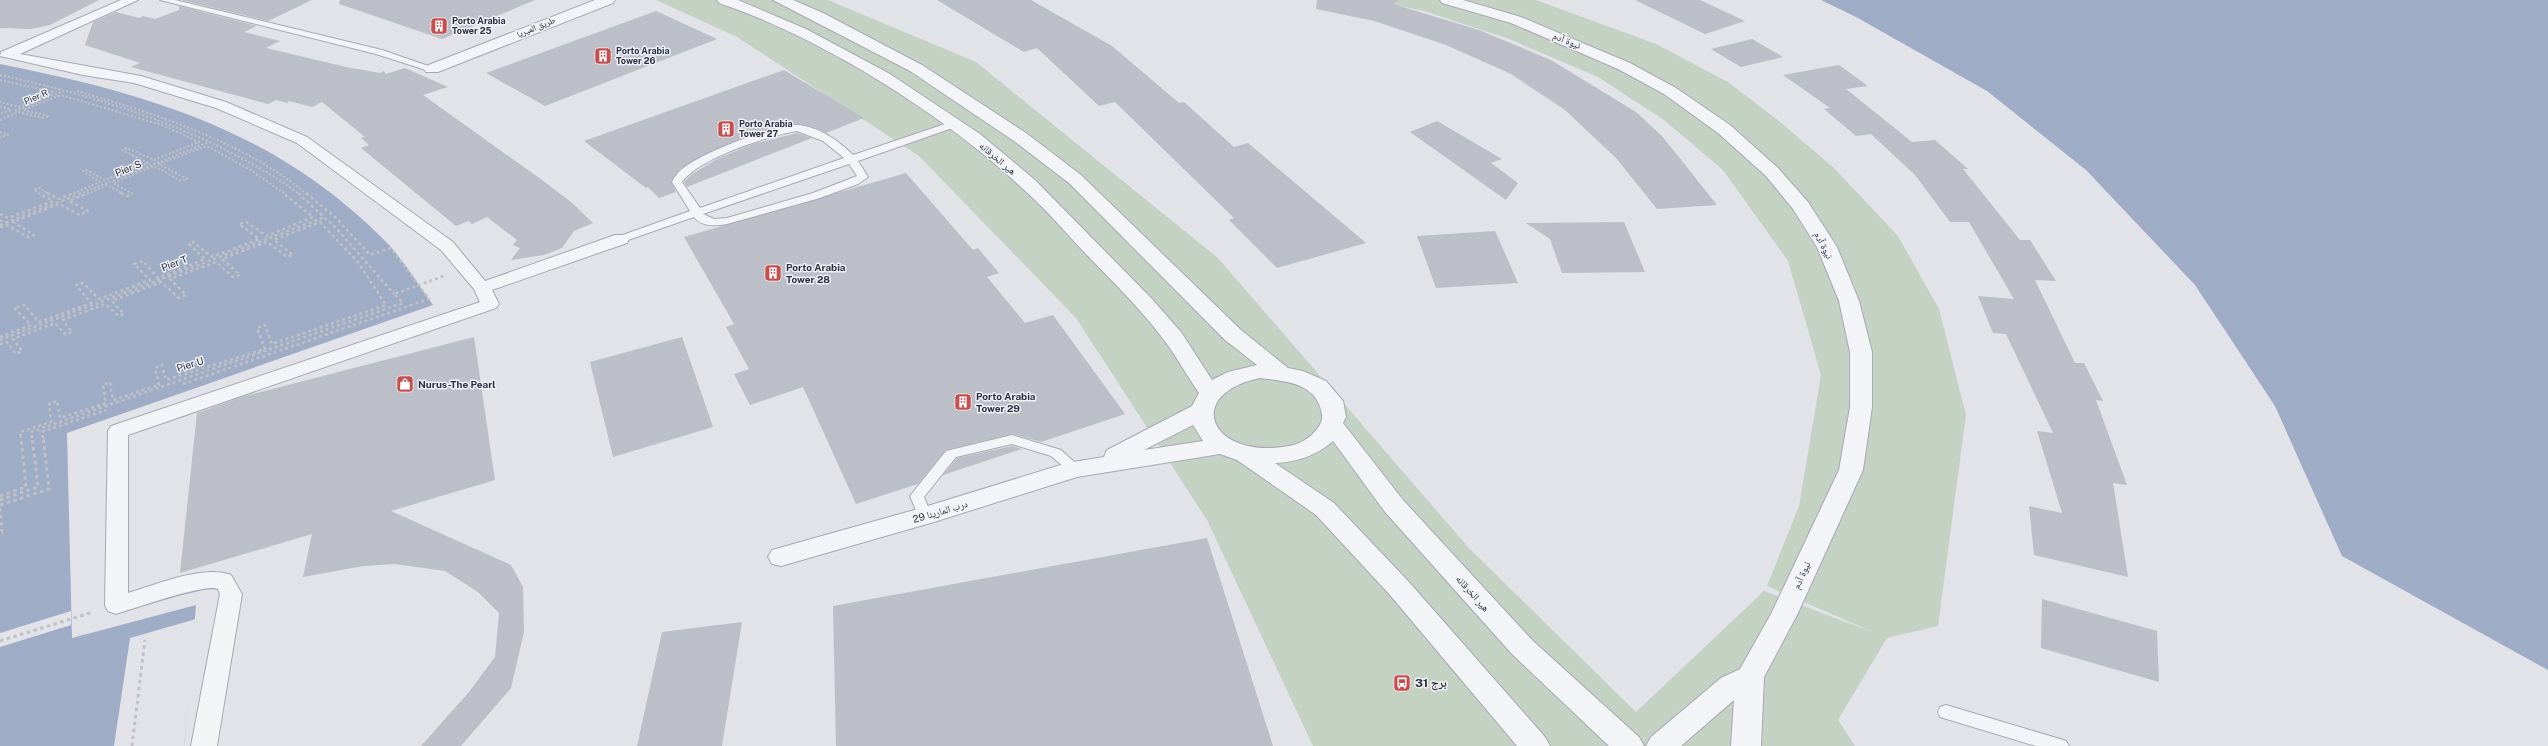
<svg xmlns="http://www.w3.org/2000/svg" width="2548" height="746" viewBox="0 0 2548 746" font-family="'Public Sans','Noto Naskh Arabic',sans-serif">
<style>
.green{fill:#c4d2c3}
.water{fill:#9facc6}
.pier{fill:#e1e3e9}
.building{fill:#bcbec8}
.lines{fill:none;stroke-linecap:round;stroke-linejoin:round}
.service-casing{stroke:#a6a9b3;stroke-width:2}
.pedestrian-casing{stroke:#a6a9b3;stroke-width:2}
.minor-casing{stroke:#a6a9b3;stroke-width:2}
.path-far2{stroke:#bfc1c7;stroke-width:2;stroke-dasharray:2 2;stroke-linecap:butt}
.path-far1{stroke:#bfc1c7;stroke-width:2.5;stroke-dasharray:3 3;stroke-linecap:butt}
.path{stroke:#bfc1c7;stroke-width:3;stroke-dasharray:3.5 3.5;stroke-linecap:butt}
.service{fill:#f3f4f7;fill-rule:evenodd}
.pedestrian{fill:#f3f4f7;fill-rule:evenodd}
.minor{fill:#f3f4f7;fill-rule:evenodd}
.labels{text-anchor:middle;stroke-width:3;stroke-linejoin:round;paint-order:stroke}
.far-poi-label{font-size:9px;font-weight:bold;fill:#2a2f3f;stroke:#f0f2f6;text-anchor:start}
.far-street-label{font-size:9px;fill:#2a2f3f;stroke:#f0f2f6}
.street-label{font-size:10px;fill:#2a2f3f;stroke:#f0f2f6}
.poi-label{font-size:10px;font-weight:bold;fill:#2a2f3f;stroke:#f0f2f6;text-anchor:start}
.near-poi-label{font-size:12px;font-weight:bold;fill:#2a2f3f;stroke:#f0f2f6;text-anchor:start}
</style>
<rect width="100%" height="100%" fill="#e1e3e9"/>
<path class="green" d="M656,0H828L976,62L1218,258L1468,547L1636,712L1764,591L1875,633L1767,586L1799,506L1821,375L1788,261L1723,170L1664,120L1598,77L1509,39L1424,11L1370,0H1536L1656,44L1728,82L1779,121L1834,168L1898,236L1939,309L1966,415L1938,626L1887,638L1838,720L1855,746H1313L1207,520L1076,318L919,156L737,37Z"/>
<g class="water">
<path d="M1821,0H2548V670L2342,556L2275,406L2195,285L2086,170L1987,91L1856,17Z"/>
<path d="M0,64C151,94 280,132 390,246C406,264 419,286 433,305L67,433L72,638L196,605L184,746H0Z"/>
</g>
<g class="pier">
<path d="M71,611V625L0,647V633Z"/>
<path d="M196,619L184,746H114L130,638Z"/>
</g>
<g class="building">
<path d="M0,0H99L50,25L31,29L0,28Z"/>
<path d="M181,0H312L268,21Z"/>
<path d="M340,0H535L442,39L339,4Z"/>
<path d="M937,0H1031L1112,46L1179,103L1184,102L1234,147L1248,143L1366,243L1277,268L1229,220L1234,218L1115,102L1099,106L1037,48L1024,52Z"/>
<path d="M1317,0H1398L1393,4L1479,30L1551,60L1636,112L1662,136L1717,205L1657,209L1616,158L1565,110L1511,74L1446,45L1374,21L1316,9Z"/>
<path d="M1635,0H1700L1745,21L1705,34Z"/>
<path d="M179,6L257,26L244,32L280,41L266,48L346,67L380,73L384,71L386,74L405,68L448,87L423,95L542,180L571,202L593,223L574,231L562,248L544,255L511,260L520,248L513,245L517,240L487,217L472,224L469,221L456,226L361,148L369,145L361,138L365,137L322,102L312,107L289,101L287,103L276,100L268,104L131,67L140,63L85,45L93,22L116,12L139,18L143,16L155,19L179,10Z"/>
<path d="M656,11L717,39L545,106L486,73Z"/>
<path d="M1752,39L1783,57L1741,67L1711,49Z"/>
<path d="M1839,65L1868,86L1846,89L1912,142L1935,140L1968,169H1963L2020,240H2030L2056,281L2035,280L2075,363H2084L2103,401L2096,400L2127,485L2113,483L2128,577L2034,555L2029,506L2062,513L2037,431L2053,433L2006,334L1993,333L1978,296L2014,299L1969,222H1950L1915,175L1871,134L1856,136L1824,109L1830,108L1783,75Z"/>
<path d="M784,70L864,118L826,133L813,127L797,124L772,128L737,140L703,155L680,169L671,181L676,192L659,198L648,187L646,188L584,141Z"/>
<path d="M1437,121L1502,159L1491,163L1518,183L1506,200L1410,132Z"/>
<path d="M797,133L812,138L687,187L684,182L692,174L719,158L753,144Z"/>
<path d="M906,173L973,250L978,248L999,273L987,277L1025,323L1053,315L1125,414L1041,442L1012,434L946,450L918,484L856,504L803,387L750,405L734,374L749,369L726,327L734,324L684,237Z"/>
<path d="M1624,222L1645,272L1562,273L1550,239L1526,223Z"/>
<path d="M1495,231L1518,283L1436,288L1417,236Z"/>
<path d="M474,337L495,480L391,511L511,565L523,587L524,632L511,688L461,746H421L469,692L495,657L499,613L478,592L445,571L395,564L363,566L303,577L312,534L180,573L197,413L245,396Z"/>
<path d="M682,337L713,427L613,457L590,362Z"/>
<path d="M1012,446L1022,449L943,475L957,458Z"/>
<path d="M1207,538L1273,746H836L833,606Z"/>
<path d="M2042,599L2157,631L2159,682L2041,648Z"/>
<path d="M742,622L722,746H637L662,632Z"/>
</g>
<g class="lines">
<defs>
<g id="service">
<path d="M160,0H175L382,50L437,69L429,71L376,54Z"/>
<path d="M954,121L959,124L958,126L858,161L868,177L858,184L820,198L727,224C716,226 701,227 694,217L625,241H617L615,239L617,237L690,211L672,182C674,178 677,173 681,170C698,154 775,124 797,125C818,126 839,141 853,155ZM797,131L823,141L844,158L700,208L682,182C699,158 768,136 797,131ZM849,164L857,176L813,193L727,218L714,219L703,214Z"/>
<path d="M1012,435L1061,450L1082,469L1080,472H1070L1051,456L1012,444L956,457L924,497L932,516L930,520H920L910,496L946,451Z"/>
<path d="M1946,705L2060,739L2066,741L2069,746H2036L1940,717L1938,712L1940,707Z"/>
</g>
<path id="pedestrian" d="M121,0H138L20,54L141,76L226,102L307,137L453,242L485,281L615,235H627L629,239L627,243L492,290L499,304L496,308L128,435V593C155,585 204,564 231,575L242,594L217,746H191L220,594L218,589C206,583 133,609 116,614L108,611L105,605L108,431L111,426L480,302L474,289L441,250L297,143L216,108L134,83L83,75L0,56L1,52Z"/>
<g id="minor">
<path d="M595,0H615L613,3L438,72H426L424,69L426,66Z"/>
<path d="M717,0H738L806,29L890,74L980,134L1035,180L1151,298L1181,332L1212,380L1228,372L1257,365L1225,340L1069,183L1014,141L910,71L773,0H793L823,13L922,65L1026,133L1081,175L1241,330L1288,368L1303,371L1326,381L1343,401L1346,417L1343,423L1403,500L1532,640L1639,737L1644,746H1609L1512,654L1385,512L1333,441C1316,456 1297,462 1275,463L1334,503L1408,581L1545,737L1550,746H1517L1390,595L1316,515L1237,460L1220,454L1077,477L934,522L781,566L772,564L768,557L772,550L918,509L1067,463L1104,457L1107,450L1192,406L1199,393C1187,376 1177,357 1164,340C1141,309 1113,282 1086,254C1065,232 1045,208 1022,188C943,114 822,38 719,3ZM1260,378C1286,381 1317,383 1322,414C1324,424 1313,435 1305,440C1295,446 1284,447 1273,448C1206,451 1188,393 1260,378ZM1193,425L1203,441L1144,450Z"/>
<path d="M1440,0H1463L1521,17L1630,63L1676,88L1730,125L1778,168L1808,202L1837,247L1859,301L1872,352V407L1863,470L1797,615L1764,677L1761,746H1731L1734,700L1681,746H1646L1651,737L1721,678L1740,669L1771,614L1839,470L1850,407V352L1839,301L1817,247L1793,209L1766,176L1718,133L1664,94L1618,69L1511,23L1442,3Z"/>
</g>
</defs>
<use href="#service" class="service-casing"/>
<use href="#pedestrian" class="pedestrian-casing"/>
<use href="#minor" class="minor-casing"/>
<g class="path-far2">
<path d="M0,75C85,94 168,118 245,160C264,171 283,181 299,194"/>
<path d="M0,80L54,92L18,107L0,102"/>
<path d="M77,91C156,114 242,141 307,194"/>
<path d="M29,105L63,91"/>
<path d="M0,106L11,110L0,114"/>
<path d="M15,111L25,107"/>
<path d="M0,120L18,112L44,118L49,116L23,110L61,95L162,125L199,142L154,160L127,148L122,150L148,163L104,180L87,170L83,171L100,182L72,194"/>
<path d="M0,132L8,135L0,137"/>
<path d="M40,194L34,190L39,188L49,194"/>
<path d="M79,194L209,142"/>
<path d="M87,194L107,185L123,194"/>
<path d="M133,194L113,183L154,166L181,181L187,179L159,164L207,146L249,169L285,194"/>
</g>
<g class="path-far1">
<path d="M47,193L59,199L74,193"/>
<path d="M121,193L127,196L133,193"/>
<path d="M298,193L337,229L394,294"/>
<path d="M0,214L8,218L53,201L39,193"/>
<path d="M0,220L2,221L0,222"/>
<path d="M0,225L82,193"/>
<path d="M0,227L7,225L28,237L34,235L13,222L59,204L80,215L88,211L69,201L89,193"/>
<path d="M0,337L31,325L14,308L24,305L39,322L91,303L76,285L83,283L99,299L150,280L134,264L143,261L158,278L205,259L189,244L193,242L212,257L259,239L239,224L246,222L267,236L313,217L283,193"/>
<path d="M0,340L325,217"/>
<path d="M0,344L7,342L16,354L22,351L13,339L55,323L66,335L72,332L63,320L105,304L119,316L124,314L112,301L161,282L179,298L186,295L170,279L216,262L233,277L240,275L222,259L267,242L287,257L293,255L274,240L320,222L357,261L386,305L272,344L265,325L257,328L265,349L166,380L162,365L155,368L159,385L113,400L110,382L103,385L106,403L60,418L57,401L49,404L51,422L20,432L21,438"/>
<path d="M183,384L429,299L391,248L370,255L336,218L306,193"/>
<path d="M32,438L31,432L403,303L394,294L444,276"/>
<path d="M43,438L42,432L106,410"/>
</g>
<g class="path">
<path d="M0,496L26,487L21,437"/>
<path d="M0,500L38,487L32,437"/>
<path d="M0,505L49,489L43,437"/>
<path d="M0,508L2,532H0"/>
<path d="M0,641L93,612"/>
<path d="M132,746L145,640"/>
</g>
<use href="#service" class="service"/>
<use href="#pedestrian" class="pedestrian"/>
<use href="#minor" class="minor"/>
</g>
<defs>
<symbol id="building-square" viewBox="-11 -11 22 22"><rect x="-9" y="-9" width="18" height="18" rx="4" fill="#c54f4f" stroke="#f0f2f6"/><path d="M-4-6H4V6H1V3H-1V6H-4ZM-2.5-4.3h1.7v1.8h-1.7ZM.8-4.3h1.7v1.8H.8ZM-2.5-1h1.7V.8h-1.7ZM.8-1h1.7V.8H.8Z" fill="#fff"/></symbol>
<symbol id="shop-square" viewBox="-11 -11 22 22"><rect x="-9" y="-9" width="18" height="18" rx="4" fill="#c54f4f" stroke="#f0f2f6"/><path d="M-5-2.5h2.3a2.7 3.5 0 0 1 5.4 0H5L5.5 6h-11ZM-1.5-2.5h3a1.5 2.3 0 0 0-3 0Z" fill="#fff"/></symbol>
<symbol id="bus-square" viewBox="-11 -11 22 22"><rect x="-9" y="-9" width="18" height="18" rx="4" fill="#c54f4f" stroke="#f0f2f6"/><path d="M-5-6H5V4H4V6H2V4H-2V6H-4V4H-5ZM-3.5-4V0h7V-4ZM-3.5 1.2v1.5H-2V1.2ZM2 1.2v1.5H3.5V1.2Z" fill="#fff"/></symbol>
</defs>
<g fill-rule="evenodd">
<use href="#building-square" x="429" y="16" width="20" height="20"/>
<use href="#building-square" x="593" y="46" width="20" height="20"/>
<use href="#building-square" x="716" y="119" width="20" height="20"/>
<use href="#building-square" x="763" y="263" width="20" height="20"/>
<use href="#shop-square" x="395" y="374" width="20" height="20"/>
<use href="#building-square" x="953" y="392" width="20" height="20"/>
<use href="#bus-square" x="1392" y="673" width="20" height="20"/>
</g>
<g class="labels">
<g class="far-poi-label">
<text x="452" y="24">Porto Arabia<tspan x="452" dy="10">Tower 25</tspan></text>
<text x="616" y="54">Porto Arabia<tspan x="616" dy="10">Tower 26</tspan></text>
<text x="739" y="127">Porto Arabia<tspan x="739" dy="10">Tower 27</tspan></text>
</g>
<g class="far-street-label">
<text transform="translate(536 27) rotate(-22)" y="3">طريق الميريا</text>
<text transform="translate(36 97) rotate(-24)" y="3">Pier R</text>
</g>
<g class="street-label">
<text transform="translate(1567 40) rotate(22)" y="4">نيوة آدم</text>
<text transform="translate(998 158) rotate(40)" y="4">هير الخرقانه</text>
<text transform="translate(128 168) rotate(-22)" y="4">Pier S</text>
<text transform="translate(1824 245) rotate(62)" y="4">نيوة آدم</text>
<text transform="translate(174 263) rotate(-21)" y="4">Pier T</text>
<text transform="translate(190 364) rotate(-18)" y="4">Pier U</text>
<text transform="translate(940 511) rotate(-17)" y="4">درب المارينا 29</text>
<text transform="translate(1801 575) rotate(-66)" y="4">نيوة آدم</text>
<text transform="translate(1473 593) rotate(48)" y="4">هير الخرقانه</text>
</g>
<g class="poi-label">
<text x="786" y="271">Porto Arabia<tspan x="786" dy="12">Tower 28</tspan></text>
<text x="418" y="388">Nurus-The Pearl</text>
<text x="976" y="400">Porto Arabia<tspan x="976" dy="12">Tower 29</tspan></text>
</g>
<g class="near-poi-label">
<text x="1415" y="687">برج 31</text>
</g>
</g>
</svg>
